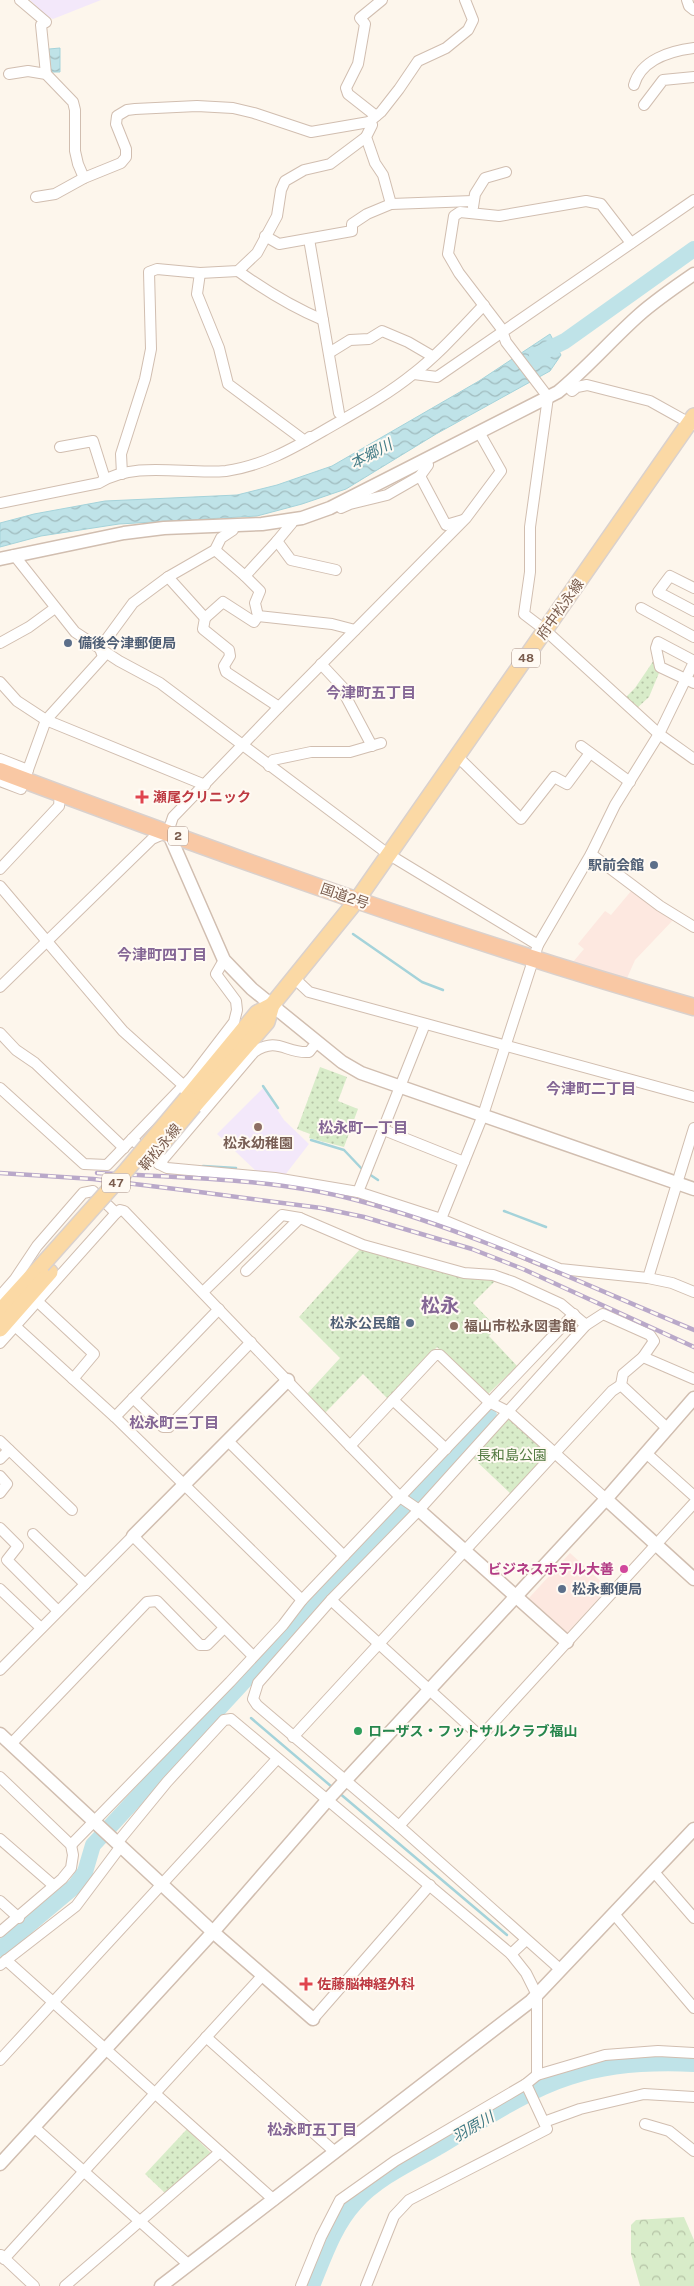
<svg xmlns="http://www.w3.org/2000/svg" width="694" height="2286" viewBox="0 0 694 2286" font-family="'Public Sans','Noto Sans JP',sans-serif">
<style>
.commercial{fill:#fde8e0}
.education{fill:#f3e8fa}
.forest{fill:url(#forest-crowns)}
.park{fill:url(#park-dots)}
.water{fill:url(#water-waves);stroke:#a5d3da}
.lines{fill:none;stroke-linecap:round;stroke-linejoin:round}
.stream{stroke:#a5d3da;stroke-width:2.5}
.river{stroke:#bfe3e8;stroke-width:16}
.minor-casing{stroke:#d1beb0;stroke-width:12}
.tertiary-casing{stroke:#d1beb0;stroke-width:15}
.primary-casing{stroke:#dad1cd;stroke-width:18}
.trunk-casing{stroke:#dad1cd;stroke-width:19}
.minor{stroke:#fff;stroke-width:10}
.tertiary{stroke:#fff;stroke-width:12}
.primary{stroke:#fbd9a5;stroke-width:15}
.trunk{stroke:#f9c8a4;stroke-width:16}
.rail-casing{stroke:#b9a8c9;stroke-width:4.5}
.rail{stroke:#fffaf3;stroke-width:2.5;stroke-dasharray:8;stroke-linecap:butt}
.primary-bridge-casing{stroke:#dad1cd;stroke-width:18;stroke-linecap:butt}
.primary-bridge{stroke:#fbd9a5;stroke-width:15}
.service-dot{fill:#5c6f8a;stroke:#fffaf3;stroke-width:2}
.health-dot{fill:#e0444e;stroke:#fffaf3;stroke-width:2}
.education-dot{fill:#8d6e63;stroke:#fffaf3;stroke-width:2}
.hotel-dot{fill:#d1479c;stroke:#fffaf3;stroke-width:2}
.leisure-dot{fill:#2e9e5b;stroke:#fffaf3;stroke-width:2}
.labels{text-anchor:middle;stroke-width:4;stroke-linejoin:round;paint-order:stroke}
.shield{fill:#fffaf3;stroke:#a28b7f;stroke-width:1}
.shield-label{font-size:12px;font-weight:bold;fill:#7a5c4d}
.street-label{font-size:14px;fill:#7a5c4d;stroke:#fffaf3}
.service-label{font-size:14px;font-weight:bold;fill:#4e5e75;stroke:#fffaf3;text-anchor:start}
.health-label{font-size:14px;font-weight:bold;fill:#be3a42;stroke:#fffaf3;text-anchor:start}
.education-label{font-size:14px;font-weight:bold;fill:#785e54;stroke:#fffaf3}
.park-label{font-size:14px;fill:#537a41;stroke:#fffaf3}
.hotel-label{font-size:14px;font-weight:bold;fill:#b23c85;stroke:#fffaf3;text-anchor:end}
.leisure-label{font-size:14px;font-weight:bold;fill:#27864d;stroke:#fffaf3;text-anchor:start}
.water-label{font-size:15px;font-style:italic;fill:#437c86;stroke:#fffaf3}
.neighbourhood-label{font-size:15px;font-weight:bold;fill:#846695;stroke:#fffaf3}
.district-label{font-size:19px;font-weight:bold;fill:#846695;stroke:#fffaf3}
</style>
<defs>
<pattern id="forest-crowns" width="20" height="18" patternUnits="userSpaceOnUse" patternTransform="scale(1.25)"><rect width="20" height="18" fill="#d8ecc9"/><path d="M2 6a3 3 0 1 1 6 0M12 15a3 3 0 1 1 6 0" fill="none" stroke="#b4c2a5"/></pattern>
<pattern id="park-dots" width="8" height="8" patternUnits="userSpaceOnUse" patternTransform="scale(1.25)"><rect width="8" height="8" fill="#d8ecc9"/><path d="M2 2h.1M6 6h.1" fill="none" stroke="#b4c2a5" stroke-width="1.8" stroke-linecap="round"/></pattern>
<pattern id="water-waves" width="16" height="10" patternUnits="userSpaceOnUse" patternTransform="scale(1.25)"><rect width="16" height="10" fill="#bfe3e8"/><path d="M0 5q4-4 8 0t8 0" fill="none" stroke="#a0bbbe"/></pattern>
</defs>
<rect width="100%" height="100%" fill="#fdf6ec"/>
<g class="commercial">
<path d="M632,890L673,920L635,960L627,978L573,962L584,949L578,944L605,911L611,915Z"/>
<path d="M570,1553L608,1588L567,1633L529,1598Z"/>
</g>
<g class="education">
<path d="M30,0H101L53,19L45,15Z"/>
<path d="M263,1088L284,1120L309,1144L285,1175L256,1171L217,1134Z"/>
</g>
<path class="forest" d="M684,2217L694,2240V2286H640L631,2254V2225L636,2220Z"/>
<g class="park">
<path d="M654,660L659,673L649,697L636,709L625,698L635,688Z"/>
<path d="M320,1067L347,1077L338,1101L358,1109L344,1147L309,1138L310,1134L297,1129Z"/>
<path d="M361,1248L497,1279L473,1303L497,1328L489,1336L517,1366L488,1394L437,1347L388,1399L363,1374L325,1413L307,1394L340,1358L299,1317Z"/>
<path d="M510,1416L551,1452L512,1495L473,1458Z"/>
<path d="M187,2129L212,2154L166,2194L145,2174Z"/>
</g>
<g class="water">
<path d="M60,48V72H50L49,49Z"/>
<path d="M550,334L561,355L550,371L436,434L346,489L302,504L257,516L119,524L41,536L0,547V523L34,514L105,501L237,495L277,485L332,466L479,381Z"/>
</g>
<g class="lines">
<g class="stream">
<path d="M353,934L422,982L443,990"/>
<path d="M263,1086L278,1108"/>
<path d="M311,1140L344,1150L362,1169"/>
<path d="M203,1166L236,1168"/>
<path d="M369,1174L378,1180"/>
<path d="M504,1211L546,1227"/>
<path d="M251,1718L332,1787"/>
<path d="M338,1792L507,1935"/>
</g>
<g class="river">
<path d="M537,355L565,341L694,249"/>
<path d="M0,1949L75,1886L85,1872L93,1845L489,1416"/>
<path d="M312,2286C324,2257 334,2226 355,2203C376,2179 410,2163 437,2148C479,2123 523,2092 570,2077C609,2064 654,2062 694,2064"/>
</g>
<defs>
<g id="minor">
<path d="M20,0L46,22L41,25L46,74"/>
<path d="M687,0L689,6L694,10"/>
<path d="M9,74L28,71L46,74L73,102L75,110V151L78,164L84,178"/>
<path d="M634,85C641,60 670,51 694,48"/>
<path d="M644,105L663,80L694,77"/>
<path d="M376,116L348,94L346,88L358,64L365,24L360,18L382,0"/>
<path d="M369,122L372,125L366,137L375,163L383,175L391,204"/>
<path d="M36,197L55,194L84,178L121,163L126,157V149L116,124L117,116L127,110L135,109L197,106L233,108L254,113L311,132L369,122L381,112L399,89L418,61L446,48L468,30L473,20L465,0"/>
<path d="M473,207L475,194L485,178L506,172"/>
<path d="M265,236L279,244L352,231V224L367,214L391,204L473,201"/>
<path d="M309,239L339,413"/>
<path d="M631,243L601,204L586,201L499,216L460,212L454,216L448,254L459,273L501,328L506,342L548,397L530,527V572L524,614L545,630L659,734L694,759"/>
<path d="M238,271C266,291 292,307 323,320"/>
<path d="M200,273L197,294L219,348L228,384L305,441L310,437"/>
<path d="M329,353L350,340L369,339L382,331L408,342L432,356"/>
<path d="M414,374L437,377L694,200"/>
<path d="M567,385L572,391L577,387L587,385L650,401L693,425"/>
<path d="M60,447L93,441L105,479"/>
<path d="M426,459L428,465L420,476L446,525L463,520"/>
<path d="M122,474L121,454L145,379L151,349L149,272L157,269L200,273L238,271L257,253L277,216L281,190L285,181L304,170L330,164L366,137"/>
<path d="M0,503L99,483C136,460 185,475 226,471C262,466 292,449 323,431C354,413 386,396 413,374C439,354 461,329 484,305"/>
<path d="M341,508L350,504L387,495L420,476"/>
<path d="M291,520L292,523L277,541L291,560L336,570"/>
<path d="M215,550L245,576L277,541"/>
<path d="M14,555L75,632L119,661L160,683L388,854L538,945"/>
<path d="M168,577L205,618L223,602L254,622L258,616L255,603L260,591L245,576"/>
<path d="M694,588L670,576L658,592L694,611"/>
<path d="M641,608L694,637"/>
<path d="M258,616L332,624L355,630"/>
<path d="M205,618L203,629L229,650L230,656L224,666L226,672L279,707L466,518L501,471L479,432"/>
<path d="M0,643L29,627L55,608"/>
<path d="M694,661L658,642L656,648L660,667L694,683"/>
<path d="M694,662L659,734L615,805L591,854L538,945L483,1115L441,1219L560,1269L648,1278L672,1283L694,1292"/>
<path d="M321,664L349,694L346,697L372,746"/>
<path d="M0,682L17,701L46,720L205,785"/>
<path d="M581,746L630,782"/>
<path d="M458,757L521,819L554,777L567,784L590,753"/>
<path d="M0,759L28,770"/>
<path d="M269,766L273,760L311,752H350L381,743"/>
<path d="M0,781L21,789L46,720L103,657L100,648L133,603L168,577L215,550L221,538L233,530L234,525"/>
<path d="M591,854L660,906L694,927"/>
<path d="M0,869L59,806L60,793"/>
<path d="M0,886L123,1031L183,1085"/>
<path d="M294,978L309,992L694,1097"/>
<path d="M0,987L152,839L168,832L173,817L279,707"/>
<path d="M0,1033L16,1050L35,1063L124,1148"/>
<path d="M317,1042L309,1052C286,1054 278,1036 254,1052L159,1164L167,1168L275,1178L358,1192L441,1219"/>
<path d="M0,1088L84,1164L107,1165L191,1078L234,1022L237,1010L236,1001L216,974L224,960"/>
<path d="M384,1130L464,1162"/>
<path d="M132,1139L159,1164"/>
<path d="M358,1192L425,1024"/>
<path d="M246,1271L300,1218"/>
<path d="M648,1278L694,1128"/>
<path d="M203,1292L282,1215L300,1218L363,1245L464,1273L493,1275L513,1282L561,1304L586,1325"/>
<path d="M0,1296L15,1279L37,1246L83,1193L93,1191L116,1213"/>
<path d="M37,1301L94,1354L73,1379"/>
<path d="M15,1326L115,1417L302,1600"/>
<path d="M0,1343L116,1213L120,1210L124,1211L350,1446L400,1497L419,1510"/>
<path d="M133,1398L163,1427H169L251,1342"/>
<path d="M393,1400L446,1449"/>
<path d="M115,1417L219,1309"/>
<path d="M668,1429L621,1385L623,1374L643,1357L694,1379"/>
<path d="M0,1441L72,1510"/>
<path d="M228,1441L344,1556"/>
<path d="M350,1446L435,1355H440L489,1402L509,1412L606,1499"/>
<path d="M646,1453L694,1496"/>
<path d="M0,1459L9,1450"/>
<path d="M0,1476L7,1484L0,1493"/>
<path d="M0,1528L18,1546L7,1560L58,1611"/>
<path d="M33,1534L85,1584"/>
<path d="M0,1589L41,1628"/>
<path d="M331,1600L480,1736"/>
<path d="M0,1670L133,1536L253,1656"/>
<path d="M293,1737L612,1391L621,1385"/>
<path d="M11,1744L147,1602L157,1601L200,1645H207L224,1628"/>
<path d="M0,1777L71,1845L73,1855L71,1868L62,1879L0,1932"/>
<path d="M399,1826L694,1503"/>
<path d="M0,1839L53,1885"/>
<path d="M117,1843L167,1782L224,1720L231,1719L511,1954L526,1973L537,1995V2075L605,2055L658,2051L694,2053"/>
<path d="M71,1845L230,1682L283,1625L302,1600L574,1314"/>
<path d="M654,1872L694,1918"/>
<path d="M0,1901L19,1918"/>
<path d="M614,1914L694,2008"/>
<path d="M511,1954L526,1940"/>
<path d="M6,1960L274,2200"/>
<path d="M0,1965L76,1906L121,1846"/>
<path d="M561,1970L399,1826L257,1705L253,1699L258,1683L331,1600L419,1510L586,1325L603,1314L650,1335L654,1341L643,1357"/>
<path d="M313,2019L430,1885"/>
<path d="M206,2037L335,2152"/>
<path d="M0,2060L277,1759"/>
<path d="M544,2122L580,2109L644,2094L694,2097"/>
<path d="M645,2124L669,2131L694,2151"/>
<path d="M35,2128L189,2265"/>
<path d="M1,2255L34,2286"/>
<path d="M4,2259L262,1976"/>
<path d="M65,2286L220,2152"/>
<path d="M301,2286L321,2237L340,2200L395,2161L526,2084L537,2075"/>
<path d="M366,2286L394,2216L409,2200L547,2129L526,2084"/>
</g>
<g id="tertiary">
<path d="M0,559L124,533L164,528L262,524L302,518L330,508L558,392C587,368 611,340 639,315C656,300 675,287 694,274"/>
<path d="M168,832L224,960L252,989L342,1062L361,1073L694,1189"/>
<path d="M606,1499L694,1579"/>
<path d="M419,1510L567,1642"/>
<path d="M133,1536L288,1380"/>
<path d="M0,1734L213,1932L313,2019"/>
<path d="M0,2164L213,1932L331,1796L606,1499L694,1398"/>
<path d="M161,2286L531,2001L694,1829"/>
</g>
<g id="primary">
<path d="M187,1098L257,1013L272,1005"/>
<path d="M194,1106L267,1022L272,1005L357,900L694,416"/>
<path d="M0,1311L42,1265"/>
<path d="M0,1329L50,1272"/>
</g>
<path id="trunk" d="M0,771C229,857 459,940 694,1007"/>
</defs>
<use href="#minor" class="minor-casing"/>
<use href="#tertiary" class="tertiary-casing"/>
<use href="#primary" class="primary-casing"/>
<use href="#trunk" class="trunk-casing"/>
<use href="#minor" class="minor"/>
<use href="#tertiary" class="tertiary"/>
<use href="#primary" class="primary"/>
<use href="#trunk" class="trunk"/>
<defs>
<g id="rail">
<path d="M0,1173L93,1179L192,1191L321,1208L364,1217L472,1249L523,1269L694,1347"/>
<path d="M97,1173C183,1178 273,1178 356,1200C473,1231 583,1284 694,1330"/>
</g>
</defs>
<use href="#rail" class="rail-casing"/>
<use href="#rail" class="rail"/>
<defs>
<g id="primary-bridge">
<path d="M158,1149L194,1106"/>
<path d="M42,1265L125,1172L187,1098"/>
</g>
</defs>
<use href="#primary-bridge" class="primary-bridge-casing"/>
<use href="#primary-bridge" class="primary-bridge"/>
</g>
<g class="service-dot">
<circle cx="68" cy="643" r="5"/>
<circle cx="654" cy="865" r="5"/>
<circle cx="410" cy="1323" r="5"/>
<circle cx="562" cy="1589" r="5"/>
</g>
<g class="health-dot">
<path d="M139.5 789.5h5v5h5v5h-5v5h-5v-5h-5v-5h5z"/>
<path d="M303.5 1976.5h5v5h5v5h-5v5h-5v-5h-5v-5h5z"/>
</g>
<g class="education-dot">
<circle cx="258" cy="1127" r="5"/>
<circle cx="454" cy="1326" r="5"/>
</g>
<circle class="hotel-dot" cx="624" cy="1569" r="5"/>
<circle class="leisure-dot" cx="358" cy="1731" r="5"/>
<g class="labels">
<g class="shield">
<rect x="512" y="648.5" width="28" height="19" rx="4"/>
<rect x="168" y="826.5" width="20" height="19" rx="4"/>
<rect x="102" y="1173.5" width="28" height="19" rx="4"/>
</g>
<g class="shield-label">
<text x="526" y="662">48</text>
<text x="178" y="840">2</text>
<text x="116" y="1187">47</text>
</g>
<g class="street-label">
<text transform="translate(560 609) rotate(-55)" y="5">府中松永線</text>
<text transform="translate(345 896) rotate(19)" y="5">国道2号</text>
<text transform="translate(160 1147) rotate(-50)" y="5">鞆松永線</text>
</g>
<g class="service-label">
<text x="78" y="648">備後今津郵便局</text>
<text x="644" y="870" text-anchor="end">駅前会館</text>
<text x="400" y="1328" text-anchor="end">松永公民館</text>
<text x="572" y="1594">松永郵便局</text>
</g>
<g class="health-label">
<text x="153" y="802">瀬尾クリニック</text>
<text x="317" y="1989">佐藤脳神経外科</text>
</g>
<g class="education-label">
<text x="258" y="1148">松永幼稚園</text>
<text x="464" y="1331" text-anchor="start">福山市松永図書館</text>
</g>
<g class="park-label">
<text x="512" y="1460">長和島公園</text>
</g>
<g class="hotel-label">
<text x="614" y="1574">ビジネスホテル大善</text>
</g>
<g class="leisure-label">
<text x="368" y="1736">ローザス・フットサルクラブ福山</text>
</g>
<g class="water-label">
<text transform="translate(371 454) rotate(-28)" y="5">本郷川</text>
<text transform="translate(473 2127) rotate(-30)" y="5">羽原川</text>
</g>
<g class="neighbourhood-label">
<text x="371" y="698">今津町五丁目</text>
<text x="162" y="960">今津町四丁目</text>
<text x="591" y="1094">今津町二丁目</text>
<text x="363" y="1133">松永町一丁目</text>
<text x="174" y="1428">松永町三丁目</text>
<text x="312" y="2135">松永町五丁目</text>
</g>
<g class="district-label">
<text x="440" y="1312">松永</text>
</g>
</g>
</svg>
